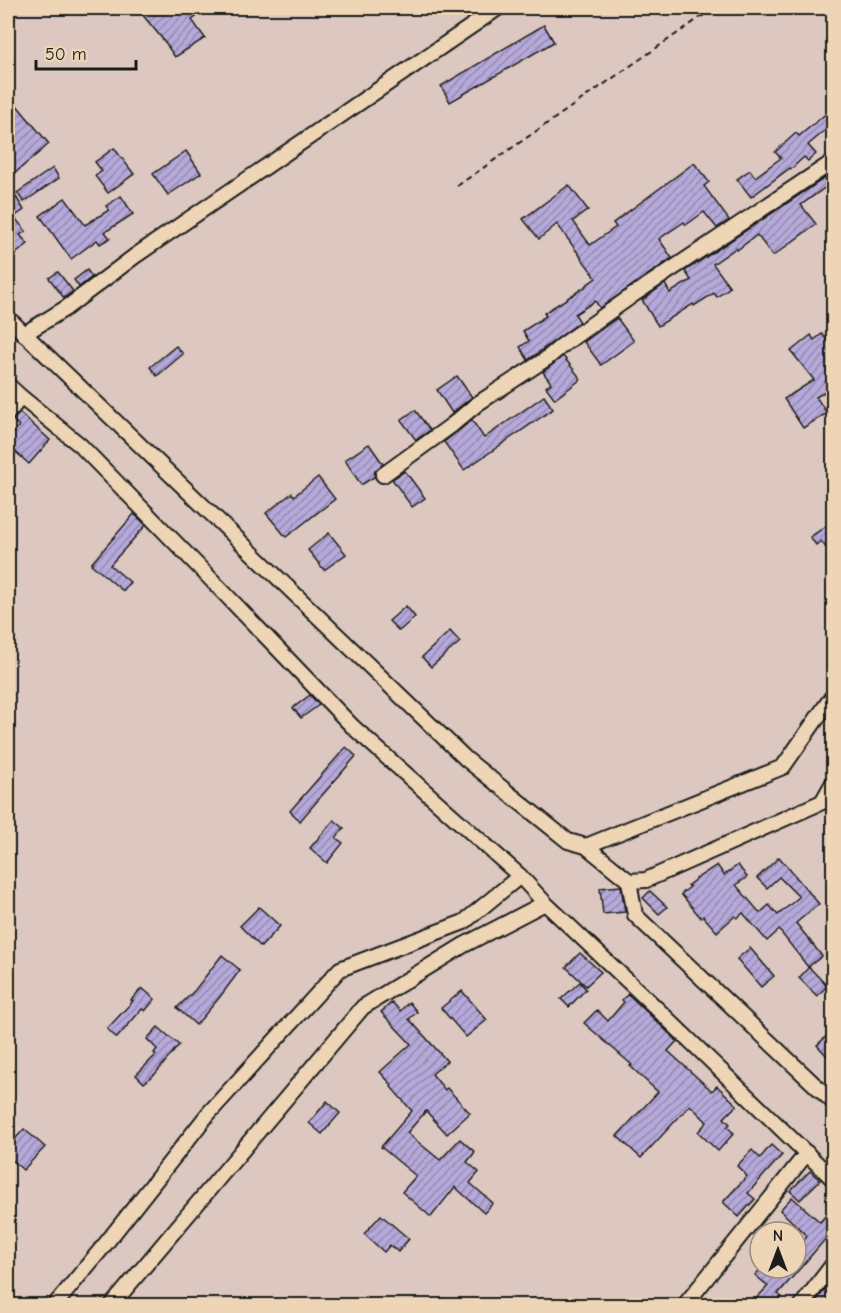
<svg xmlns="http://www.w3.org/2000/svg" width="841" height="1313" viewBox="0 0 841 1313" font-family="'Comic Neue',sans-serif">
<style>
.building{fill:url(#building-hatch);stroke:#1c1c1c;stroke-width:1.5}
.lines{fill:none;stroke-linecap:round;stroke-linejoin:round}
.street-casing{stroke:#1c1c1c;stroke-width:18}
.path{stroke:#1c1c1c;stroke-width:2;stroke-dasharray:6 4.5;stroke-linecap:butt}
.street{stroke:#edd5b5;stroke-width:14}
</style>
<defs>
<pattern id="building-hatch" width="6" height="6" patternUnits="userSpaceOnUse" patternTransform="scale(1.5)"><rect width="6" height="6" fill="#b6a9da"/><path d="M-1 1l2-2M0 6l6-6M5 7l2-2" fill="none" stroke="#9389b0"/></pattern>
</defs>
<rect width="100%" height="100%" fill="#dcc8c0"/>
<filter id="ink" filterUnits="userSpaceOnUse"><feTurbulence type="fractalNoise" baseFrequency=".0167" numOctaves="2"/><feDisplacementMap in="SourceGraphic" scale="12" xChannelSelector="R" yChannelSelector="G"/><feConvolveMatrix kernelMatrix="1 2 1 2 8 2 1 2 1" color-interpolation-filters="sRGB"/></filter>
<g filter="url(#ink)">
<g class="building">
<path d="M149,8H189L196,17L192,20L205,38L175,57L168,47H169L142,14Z"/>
<path d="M544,25L554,42L450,102L441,86Z"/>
<path d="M15,103L49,144L8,179V109Z"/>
<path d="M834,107V123L808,145L816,154L808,161L804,157L791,169L790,168L751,197L737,179L750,170L755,177L781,158L775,152L796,133L799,136Z"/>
<path d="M114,148L134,174L108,193L95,176L102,171L95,162Z"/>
<path d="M186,151L201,173L168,195L153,174Z"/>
<path d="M694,163L709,182L704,186L729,220L717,228L704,212L686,225L684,222L659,239L672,258L600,308L595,301L575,314L580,322L528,360L520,347L529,341L523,331L546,316L544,313L585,287V286L596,278L557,224L539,239L523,219L569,185L588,210L573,221L590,245L616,227L613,223Z"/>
<path d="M53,168L59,178L24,202L17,193Z"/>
<path d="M834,172V181L801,205L816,224L773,256L757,235L737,250L736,248L713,264L730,287L717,297L714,293L694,306L693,304L658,326L642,300L665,284L670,293L691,280L685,271Z"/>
<path d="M121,196L133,214L105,232L110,238L100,244L97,240L71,259L40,216L65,198L85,225L109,210L106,206Z"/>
<path d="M16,197L24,210L14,217L26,231L20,235L28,244L8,260V203Z"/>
<path d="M87,270L92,277L79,287L74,280Z"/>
<path d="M58,272L73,291L64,298L49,278Z"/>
<path d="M617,318L634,341L601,365L584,342Z"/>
<path d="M822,334L827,340L834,336V386L816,397L827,413L803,428L784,399L814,380L791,351L811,335L814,340Z"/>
<path d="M176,346L183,354L157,376L150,367Z"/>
<path d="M563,356L581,379L555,399L546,387L551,383L543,372Z"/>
<path d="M457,376L472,397L452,413L437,390Z"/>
<path d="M544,396L553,409L464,470L444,442L472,420L484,438Z"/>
<path d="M415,410L430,430L416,440L401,420Z"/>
<path d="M20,413L50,440L29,464L8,445V439L19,426L13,420Z"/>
<path d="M369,444L383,464L375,471L374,477L361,485L345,460Z"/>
<path d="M405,471L425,498L412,507L392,479Z"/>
<path d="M318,477L335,499L286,537L266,513L292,493L294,496Z"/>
<path d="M134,514L146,525L110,565L130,582L123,591L91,564Z"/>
<path d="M834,521V558L821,541L816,545L810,537Z"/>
<path d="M329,533L346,554L324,570L308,550Z"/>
<path d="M406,606L415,617L399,631L389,621Z"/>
<path d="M450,631L460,642L431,667L422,657Z"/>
<path d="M310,695L319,705L301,718L293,708Z"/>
<path d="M346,747L356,756L300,821L290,811Z"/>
<path d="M334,820L344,828L336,838L343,843L327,863L310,848Z"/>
<path d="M779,857L819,904L796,923L822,956L808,967L779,930L767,941L743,913L737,918L735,916L717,932L703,916L701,918L681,894L690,887L688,885L697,878L717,865L724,875L738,865L747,877L736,885L760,913L769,905L778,915L799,897L779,877L767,888L757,878Z"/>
<path d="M621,886L625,912L603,914L600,888Z"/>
<path d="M650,891L667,907L659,914L643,898Z"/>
<path d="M259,907L280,926L261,947L240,926Z"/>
<path d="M750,948L774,976L761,987L737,959Z"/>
<path d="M580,953L601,972L586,986L566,967Z"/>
<path d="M222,955L240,970L219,998L196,1025L177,1008L195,990Z"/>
<path d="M809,967L827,986L817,996L799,978Z"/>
<path d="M580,982L586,989L569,1007L561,999Z"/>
<path d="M142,988L155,999L145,1011L142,1009L117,1038L107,1029L133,1001L131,1000Z"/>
<path d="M462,991L487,1020L466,1037L441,1008Z"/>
<path d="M628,994L677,1041L668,1051L712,1091L717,1086L737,1105L724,1118L730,1124L727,1127L734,1133L718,1151L698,1132L707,1122L690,1105L641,1158L617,1136L658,1092L630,1066L632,1065L584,1023L597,1010L608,1021L624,1002L622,1000Z"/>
<path d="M392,1002L400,1011L409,1002L417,1012L409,1019L447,1061L432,1074L445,1090L447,1088L470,1113L447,1134L426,1111L407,1133L440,1160L460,1139L475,1152L467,1162L479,1172L470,1183L493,1203L484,1213L455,1187L431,1217L402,1192L416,1176L381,1147L412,1111L391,1087L392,1085L380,1072L411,1044L381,1012Z"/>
<path d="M158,1027L179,1045L156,1073L144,1083L136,1075L156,1055L154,1053L157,1049L147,1039Z"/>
<path d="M834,1029V1050L827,1056L817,1045Z"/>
<path d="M327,1101L340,1113L322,1134L309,1123Z"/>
<path d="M24,1129L45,1147L23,1170L8,1156V1147Z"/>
<path d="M771,1145L782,1155L748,1193L755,1199L739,1217L723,1202L747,1176L737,1166L752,1150L760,1158Z"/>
<path d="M810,1171L820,1180L800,1200L790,1191Z"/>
<path d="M792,1197L820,1222L834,1206V1229L778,1294L782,1297L774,1305H750L768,1286L755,1275L762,1268H796V1249L807,1236L780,1210Z"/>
<path d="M381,1215L409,1239L398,1252L390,1245L384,1252L364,1234Z"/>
<path d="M834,1278V1305H813Z"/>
</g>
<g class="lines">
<defs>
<g id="street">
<path d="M8,318L466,759L568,841L586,846L629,881L646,880L822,802L834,781"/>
<path d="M24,334L66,308L135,256L498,8"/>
<path d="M8,385L21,397L80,445L203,571L353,727L520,876L545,903L650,1002L834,1180"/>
<path d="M8,413L21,397"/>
<path d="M383,475L452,425L477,404L546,359L564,344L633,295L834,161"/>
<path d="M586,846L783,767L834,694"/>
<path d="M629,881L635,915L834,1103"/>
<path d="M54,1306L103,1247L208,1114L340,969L464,922L520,876"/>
<path d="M111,1306L363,1007L464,945L545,903"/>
<path d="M684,1306L807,1153"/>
<path d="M801,1306L834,1263"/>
</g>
</defs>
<use href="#street" class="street-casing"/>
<path class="path" d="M457,186L714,8"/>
<use href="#street" class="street"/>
</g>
</g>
<rect width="841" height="1313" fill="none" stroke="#edd5b5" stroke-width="30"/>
<rect x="15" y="15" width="811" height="1283" fill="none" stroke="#1c1c1c" stroke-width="2" filter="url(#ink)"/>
<g transform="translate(778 1250)"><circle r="28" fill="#edd5b5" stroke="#998b78" stroke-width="1.5"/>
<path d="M0-4.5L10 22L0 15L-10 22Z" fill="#1c1c1c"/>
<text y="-9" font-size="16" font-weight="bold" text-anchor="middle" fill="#1c1c1c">N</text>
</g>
<path d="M36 60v9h100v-9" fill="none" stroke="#1c1c1c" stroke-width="3"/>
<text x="45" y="60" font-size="18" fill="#1c1c1c" stroke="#edd5b5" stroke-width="4.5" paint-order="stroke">50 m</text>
</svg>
